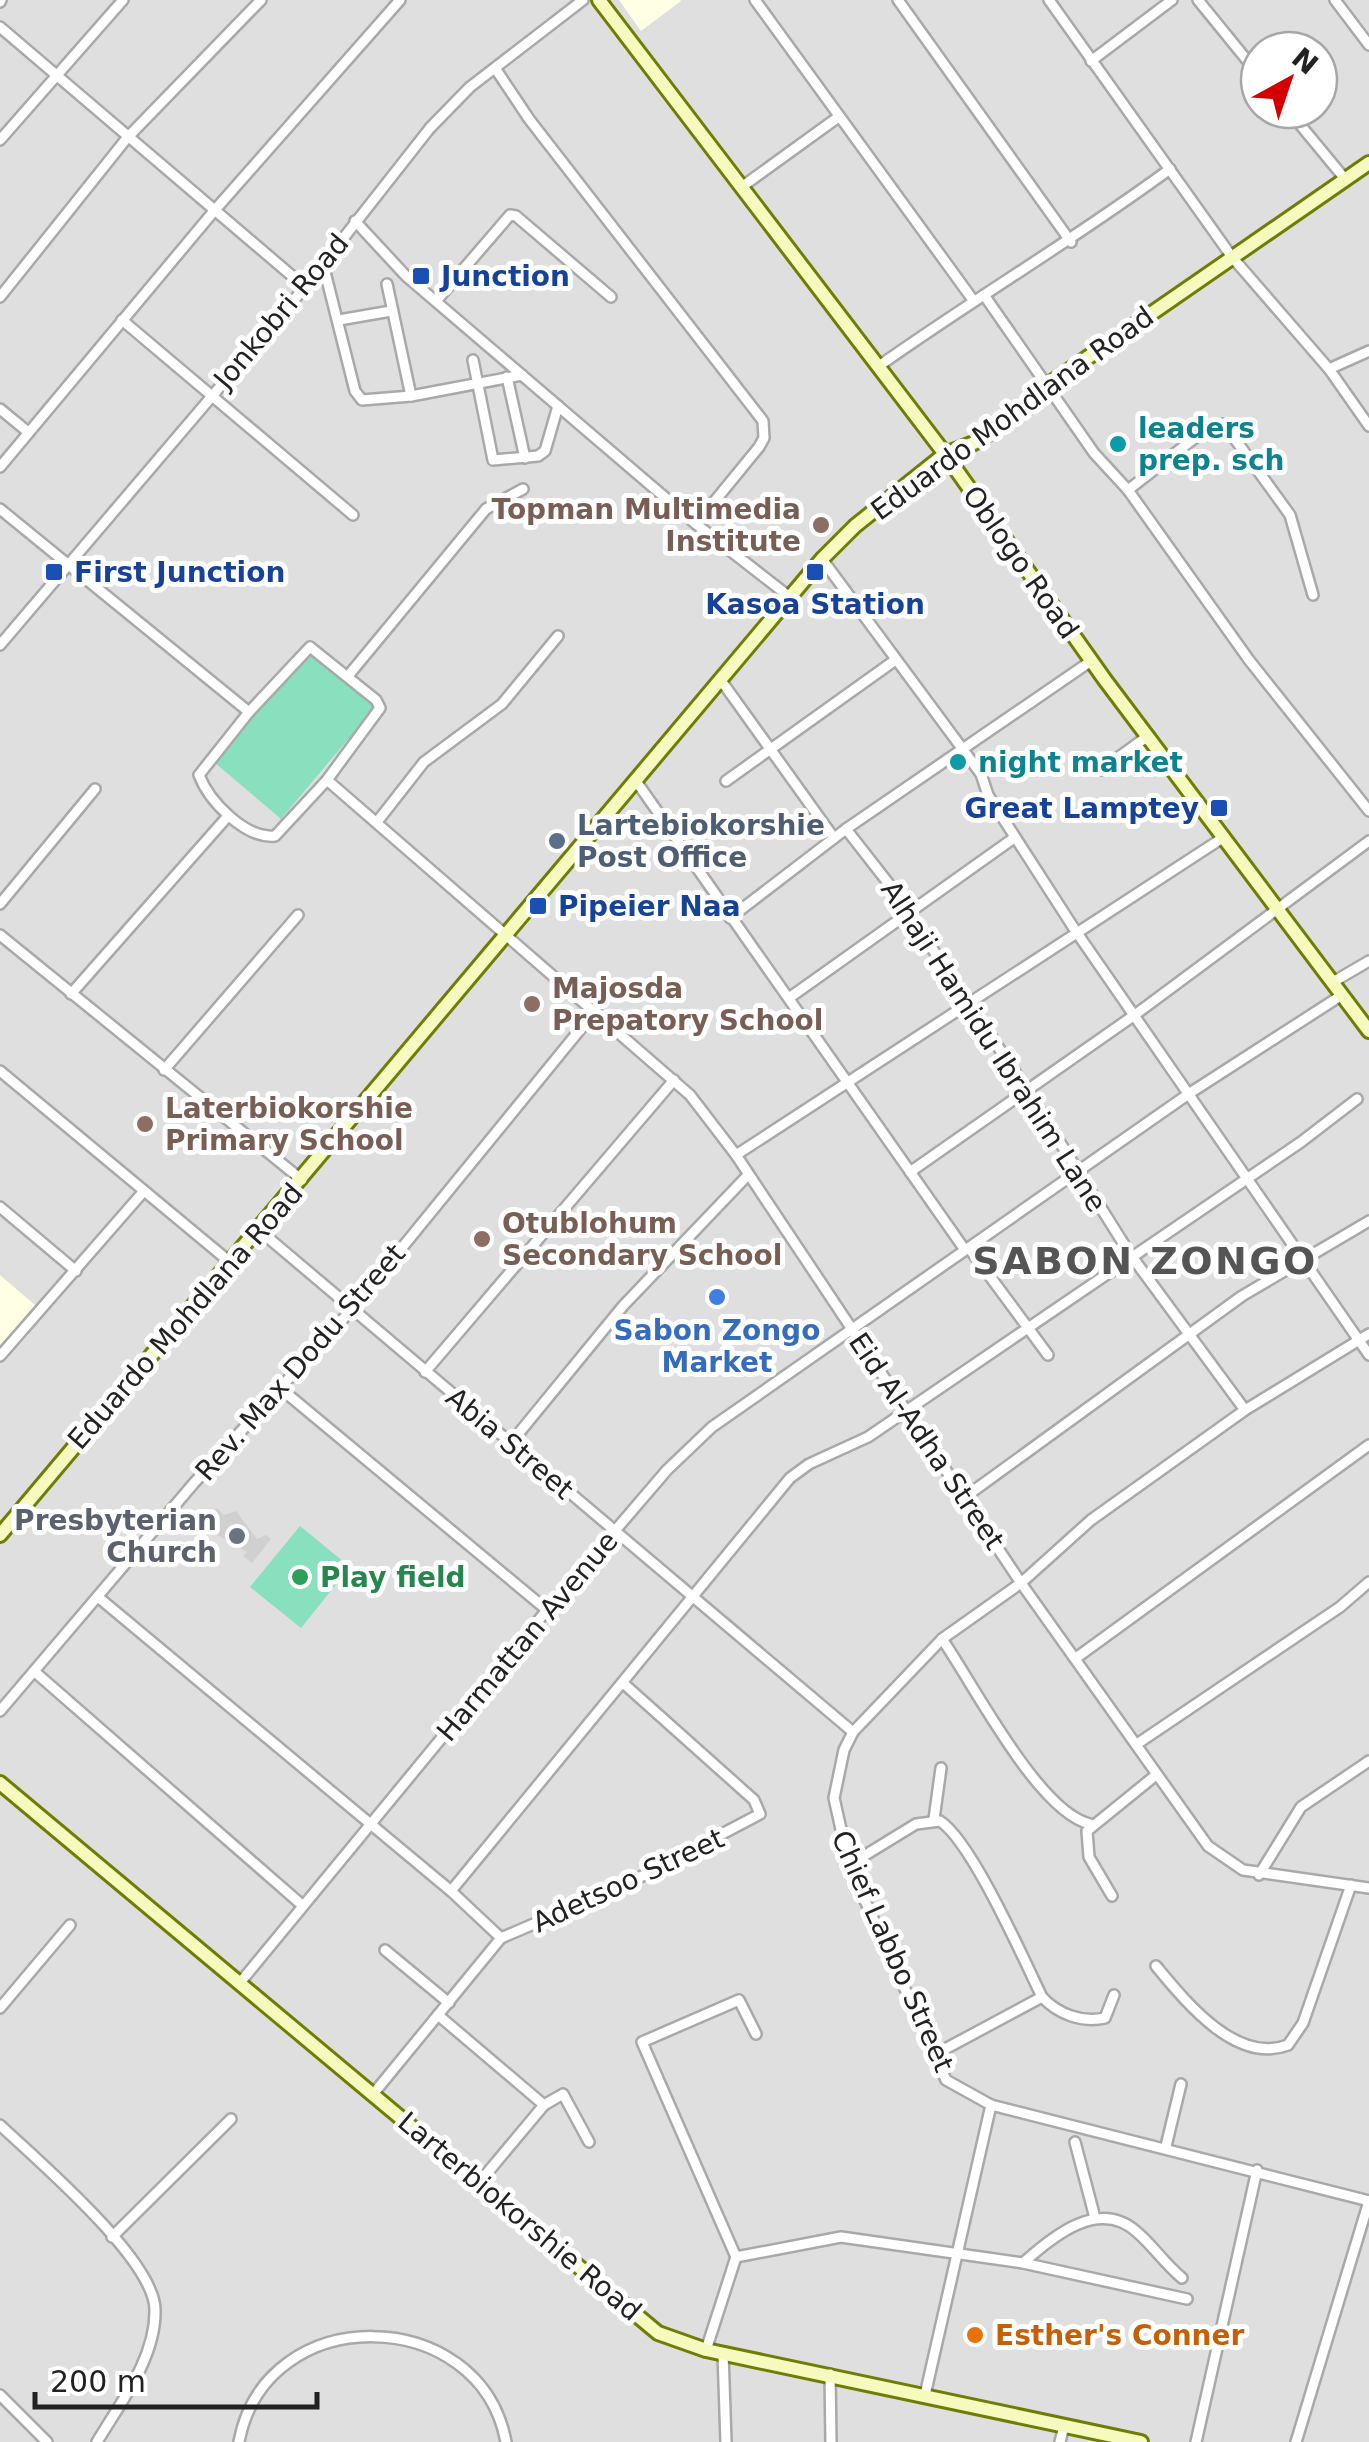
<svg xmlns="http://www.w3.org/2000/svg" width="1369" height="2442" viewBox="0 0 1369 2442" font-family="'DejaVu Sans',sans-serif">
<style>
.residential{fill:#e0dfdf;fill-rule:evenodd}
.education{fill:#ffffe5}
.religious{fill:#d0d0d0}
.pitch{fill:#88e0be}
.lines{fill:none;stroke-linecap:round;stroke-linejoin:round}
.street-casing{stroke:#a9a9a9;stroke-width:14}
.secondary-casing{stroke:#707d05;stroke-width:18}
.street{stroke:#fff;stroke-width:9}
.secondary{stroke:#f7fabf;stroke-width:12}
.transit-dot{fill:#1a4fb4;stroke:#fff;stroke-width:4}
.culture-dot{fill:#0f9aa8;stroke:#fff;stroke-width:4}
.education-dot{fill:#8d6e63;stroke:#fff;stroke-width:4}
.service-dot{fill:#5c6f8a;stroke:#fff;stroke-width:4}
.shop-dot{fill:#3f7fe0;stroke:#fff;stroke-width:4}
.worship-dot{fill:#6b7280;stroke:#fff;stroke-width:4}
.leisure-dot{fill:#2e9e5b;stroke:#fff;stroke-width:4}
.food-dot{fill:#e8710a;stroke:#fff;stroke-width:4}
.labels{text-anchor:middle;stroke-width:10;stroke-linejoin:round;paint-order:stroke}
.transit-label{font-size:28px;font-weight:bold;fill:#164399;stroke:#fff;text-anchor:start}
.street-label{font-size:28px;fill:#222;stroke:#fff}
.culture-label{font-size:28px;font-weight:bold;fill:#0d838f;stroke:#fff;text-anchor:start}
.education-label{font-size:28px;font-weight:bold;fill:#785e54;stroke:#fff;text-anchor:start}
.service-label{font-size:28px;font-weight:bold;fill:#4e5e75;stroke:#fff;text-anchor:start}
.shop-label{font-size:28px;font-weight:bold;fill:#366cbe;stroke:#fff}
.worship-label{font-size:28px;font-weight:bold;fill:#5b616d;stroke:#fff;text-anchor:end}
.leisure-label{font-size:28px;font-weight:bold;fill:#27864d;stroke:#fff;text-anchor:start}
.food-label{font-size:28px;font-weight:bold;fill:#c56008;stroke:#fff;text-anchor:start}
.district-label{font-size:38px;font-weight:bold;letter-spacing:2.5px;fill:#555;stroke:#fff}
</style>
<rect width="100%" height="100%" fill="#f2efe9"/>
<path class="residential" d="M0,0H1369V2442H0ZM1259,50H1319V110H1259Z"/>
<g class="education">
<path d="M619,0H680L681,1L641,31Z"/>
<path d="M0,1275L35,1305L0,1347Z"/>
</g>
<path class="religious" d="M217,1508L224,1515L236,1511L257,1539L266,1535L271,1539L252,1563L243,1556L247,1552L214,1533L217,1524L210,1516Z"/>
<g class="pitch">
<path d="M308,649L376,706L281,819L214,762Z"/>
<path d="M300,1526L350,1567L301,1628L250,1587Z"/>
</g>
<g class="lines">
<defs>
<g id="street">
<path d="M755,0L973,300"/>
<path d="M898,0L1071,242"/>
<path d="M1049,0L1232,257L1329,369L1369,426"/>
<path d="M1198,0L1259,75"/>
<path d="M1335,0L1369,45"/>
<path d="M0,2L1,0"/>
<path d="M0,27L305,287"/>
<path d="M1091,61L1172,0"/>
<path d="M495,68L529,119L763,421L764,438L759,447L696,524"/>
<path d="M1288,110L1345,179"/>
<path d="M0,140L123,0"/>
<path d="M743,186L837,118"/>
<path d="M355,221L406,276L696,524L791,598"/>
<path d="M323,264L355,391L362,400L411,396L522,375"/>
<path d="M387,284L411,396"/>
<path d="M984,295L1094,453L1128,490L1249,660L1369,811"/>
<path d="M0,297L127,138L261,0"/>
<path d="M436,301L510,215L516,216L611,297"/>
<path d="M122,320L353,515"/>
<path d="M339,320L391,311"/>
<path d="M473,360L493,460L538,456L545,451L558,406"/>
<path d="M879,366C975,298 1075,239 1170,169"/>
<path d="M1329,369L1369,351"/>
<path d="M507,377L525,458"/>
<path d="M0,409L28,432"/>
<path d="M0,467L214,211L400,0"/>
<path d="M1128,490L1205,430L1224,424L1290,515L1313,595"/>
<path d="M0,509L249,712"/>
<path d="M822,559L981,774L988,795L1075,930L1369,1355"/>
<path d="M0,645L305,287L430,128L470,87L583,0"/>
<path d="M310,647L376,700L380,708L327,780L275,836C245,839 209,801 199,775L249,712Z"/>
<path d="M348,676L486,509L523,489"/>
<path d="M720,679L834,838"/>
<path d="M1101,770L1148,736"/>
<path d="M327,780L690,1095L736,1155L1021,1583L1208,1846L1243,1870L1369,1888"/>
<path d="M636,781L965,1250"/>
<path d="M726,781L894,661"/>
<path d="M377,822L424,762L502,704L558,636"/>
<path d="M846,829L889,884L1027,1090L1130,1254L1245,1410"/>
<path d="M0,904L95,789"/>
<path d="M730,918L846,829L1091,661"/>
<path d="M0,935L302,1180"/>
<path d="M1333,982L1369,961"/>
<path d="M71,994L228,816"/>
<path d="M789,998L1014,838"/>
<path d="M164,1070L298,915"/>
<path d="M0,1071L231,1263"/>
<path d="M736,1155L1224,837"/>
<path d="M910,1172L1136,1014L1369,841"/>
<path d="M0,1207L76,1271"/>
<path d="M259,1230L853,1732"/>
<path d="M969,1248L1048,1355"/>
<path d="M1369,1334L1245,1410L1091,1520L1021,1583L942,1639L853,1732L844,1750L834,1798L849,1865L946,2080L991,2105L1369,2201"/>
<path d="M0,1356L144,1191"/>
<path d="M425,1372L674,1080"/>
<path d="M280,1388L547,1610"/>
<path d="M510,1444L623,1306L748,1175"/>
<path d="M965,1497L1242,1296L1369,1221"/>
<path d="M98,1597L451,1891L501,1938"/>
<path d="M942,1639C973,1683 1038,1812 1090,1824"/>
<path d="M1076,1658L1369,1445"/>
<path d="M35,1672L302,1905"/>
<path d="M0,1711L194,1483L352,1309L596,1010"/>
<path d="M1137,1744L1340,1607L1369,1582"/>
<path d="M934,1819L941,1768"/>
<path d="M849,1865L916,1824L940,1821C972,1842 1023,1958 1042,1997C1058,2014 1081,2023 1105,2018L1114,1995"/>
<path d="M1259,1875L1301,1807L1369,1761"/>
<path d="M451,1891L790,1478L809,1464L868,1437L1301,1142L1357,1099"/>
<path d="M1112,1896L1089,1857L1087,1831L1156,1775"/>
<path d="M385,1950L449,2003"/>
<path d="M1156,1966C1185,2001 1236,2065 1288,2045L1303,2023L1351,1885"/>
<path d="M239,1984L547,1610L667,1470L712,1427L1190,1093L1342,995"/>
<path d="M0,2008L70,1925"/>
<path d="M438,2015L544,2105"/>
<path d="M932,2056L1042,1997"/>
<path d="M374,2093L501,1938L627,1884L760,1814L754,1800L623,1683"/>
<path d="M0,2125C37,2160 155,2260 155,2310C156,2358 120,2403 97,2442"/>
<path d="M1075,2142L1095,2218"/>
<path d="M1166,2146L1181,2084"/>
<path d="M478,2184L544,2105L563,2094L589,2142"/>
<path d="M112,2237L231,2119"/>
<path d="M736,2257L841,2237L1023,2263L1187,2299"/>
<path d="M736,2257L642,2042L739,2000L756,2034"/>
<path d="M1023,2263C1053,2236 1100,2197 1138,2233C1154,2247 1165,2264 1182,2278"/>
<path d="M706,2350L736,2257"/>
<path d="M723,2353L726,2442"/>
<path d="M830,2374L831,2442"/>
<path d="M0,2395L47,2442"/>
<path d="M925,2395L991,2105"/>
<path d="M239,2442C265,2300 480,2303 506,2442"/>
<path d="M1060,2442L1064,2426"/>
<path d="M1196,2442L1257,2170"/>
<path d="M1296,2442L1369,2201"/>
</g>
<g id="secondary">
<path d="M599,0L945,454L1105,680L1369,1031"/>
<path d="M0,1535L822,559L855,526L945,454L974,443L1030,406L1045,387L1369,163"/>
<path d="M0,1783L658,2333L706,2350L1141,2442"/>
</g>
</defs>
<use href="#street" class="street-casing"/>
<use href="#secondary" class="secondary-casing"/>
<use href="#street" class="street"/>
<use href="#secondary" class="secondary"/>
</g>
<g class="transit-dot">
<rect x="411" y="266" width="20" height="20" rx="5"/>
<rect x="44" y="562" width="20" height="20" rx="5"/>
<rect x="805" y="562" width="20" height="20" rx="5"/>
<rect x="1209" y="798" width="20" height="20" rx="5"/>
<rect x="528" y="896" width="20" height="20" rx="5"/>
</g>
<g class="culture-dot">
<circle cx="1118" cy="444" r="10"/>
<circle cx="958" cy="762" r="10"/>
</g>
<g class="education-dot">
<circle cx="821" cy="525" r="10"/>
<circle cx="532" cy="1004" r="10"/>
<circle cx="145" cy="1124" r="10"/>
<circle cx="482" cy="1239" r="10"/>
</g>
<circle class="service-dot" cx="557" cy="841" r="10"/>
<circle class="shop-dot" cx="717" cy="1297" r="10"/>
<circle class="worship-dot" cx="237" cy="1536" r="10"/>
<circle class="leisure-dot" cx="300" cy="1577" r="10"/>
<circle class="food-dot" cx="975" cy="2335" r="10"/>
<g class="labels">
<g class="transit-label">
<text x="441" y="286">Junction</text>
<text x="74" y="582">First Junction</text>
<text x="815" y="614" text-anchor="middle">Kasoa Station</text>
<text x="1199" y="818" text-anchor="end">Great Lamptey</text>
<text x="558" y="916">Pipeier Naa</text>
</g>
<g class="street-label">
<text transform="translate(281 311) rotate(-50)" y="10">Jonkobri Road</text>
<text transform="translate(1012 413) rotate(-36)" y="10">Eduardo Mohdlana Road</text>
<text transform="translate(1021 562) rotate(55)" y="10">Oblogo Road</text>
<text transform="translate(994 1046) rotate(57)" y="10">Alhaji Hamidu Ibrahim Lane</text>
<text transform="translate(185 1316) rotate(-49)" y="10">Eduardo Mohdlana Road</text>
<text transform="translate(300 1362) rotate(-49)" y="10">Rev. Max Dodu Street</text>
<text transform="translate(927 1441) rotate(56)" y="10">Eid Al-Adha Street</text>
<text transform="translate(510 1443) rotate(40)" y="10">Abia Street</text>
<text transform="translate(527 1636) rotate(-50)" y="10">Harmattan Avenue</text>
<text transform="translate(628 1880) rotate(-25)" y="10">Adetsoo Street</text>
<text transform="translate(893 1951) rotate(66)" y="10">Chief Labbo Street</text>
<text transform="translate(520 2216) rotate(40)" y="10">Larterbiokorshie Road</text>
</g>
<g class="culture-label">
<text x="1138" y="438">leaders<tspan x="1138" dy="32">prep. sch</tspan></text>
<text x="978" y="772">night market</text>
</g>
<g class="education-label">
<text x="801" y="519" text-anchor="end">Topman Multimedia<tspan x="801" dy="32">Institute</tspan></text>
<text x="552" y="998">Majosda<tspan x="552" dy="32">Prepatory School</tspan></text>
<text x="165" y="1118">Laterbiokorshie<tspan x="165" dy="32">Primary School</tspan></text>
<text x="502" y="1233">Otublohum<tspan x="502" dy="32">Secondary School</tspan></text>
</g>
<g class="service-label">
<text x="577" y="835">Lartebiokorshie<tspan x="577" dy="32">Post Office</tspan></text>
</g>
<g class="shop-label">
<text x="717" y="1340">Sabon Zongo<tspan x="717" dy="32">Market</tspan></text>
</g>
<g class="worship-label">
<text x="217" y="1530">Presbyterian<tspan x="217" dy="32">Church</tspan></text>
</g>
<g class="leisure-label">
<text x="320" y="1587">Play field</text>
</g>
<g class="food-label">
<text x="995" y="2345">Esther's Conner</text>
</g>
<g class="district-label">
<text x="1145" y="1274">SABON ZONGO</text>
</g>
</g>
<g transform="translate(1289 80) rotate(40)"><circle r="48" fill="#ffffff" stroke="#a7a7a7" stroke-width="2.5"/>
<path d="M0-8L18 38L0 25L-18 38Z" fill="#d40000"/>
<text y="-15" font-size="28" font-weight="bold" text-anchor="middle" fill="#222222">N</text>
</g>
<path d="M35 2392v15h282v-15" fill="none" stroke="#222222" stroke-width="5"/>
<text x="50" y="2392" font-size="30" fill="#222222" stroke="#ffffff" stroke-width="8" paint-order="stroke">200 m</text>
</svg>
